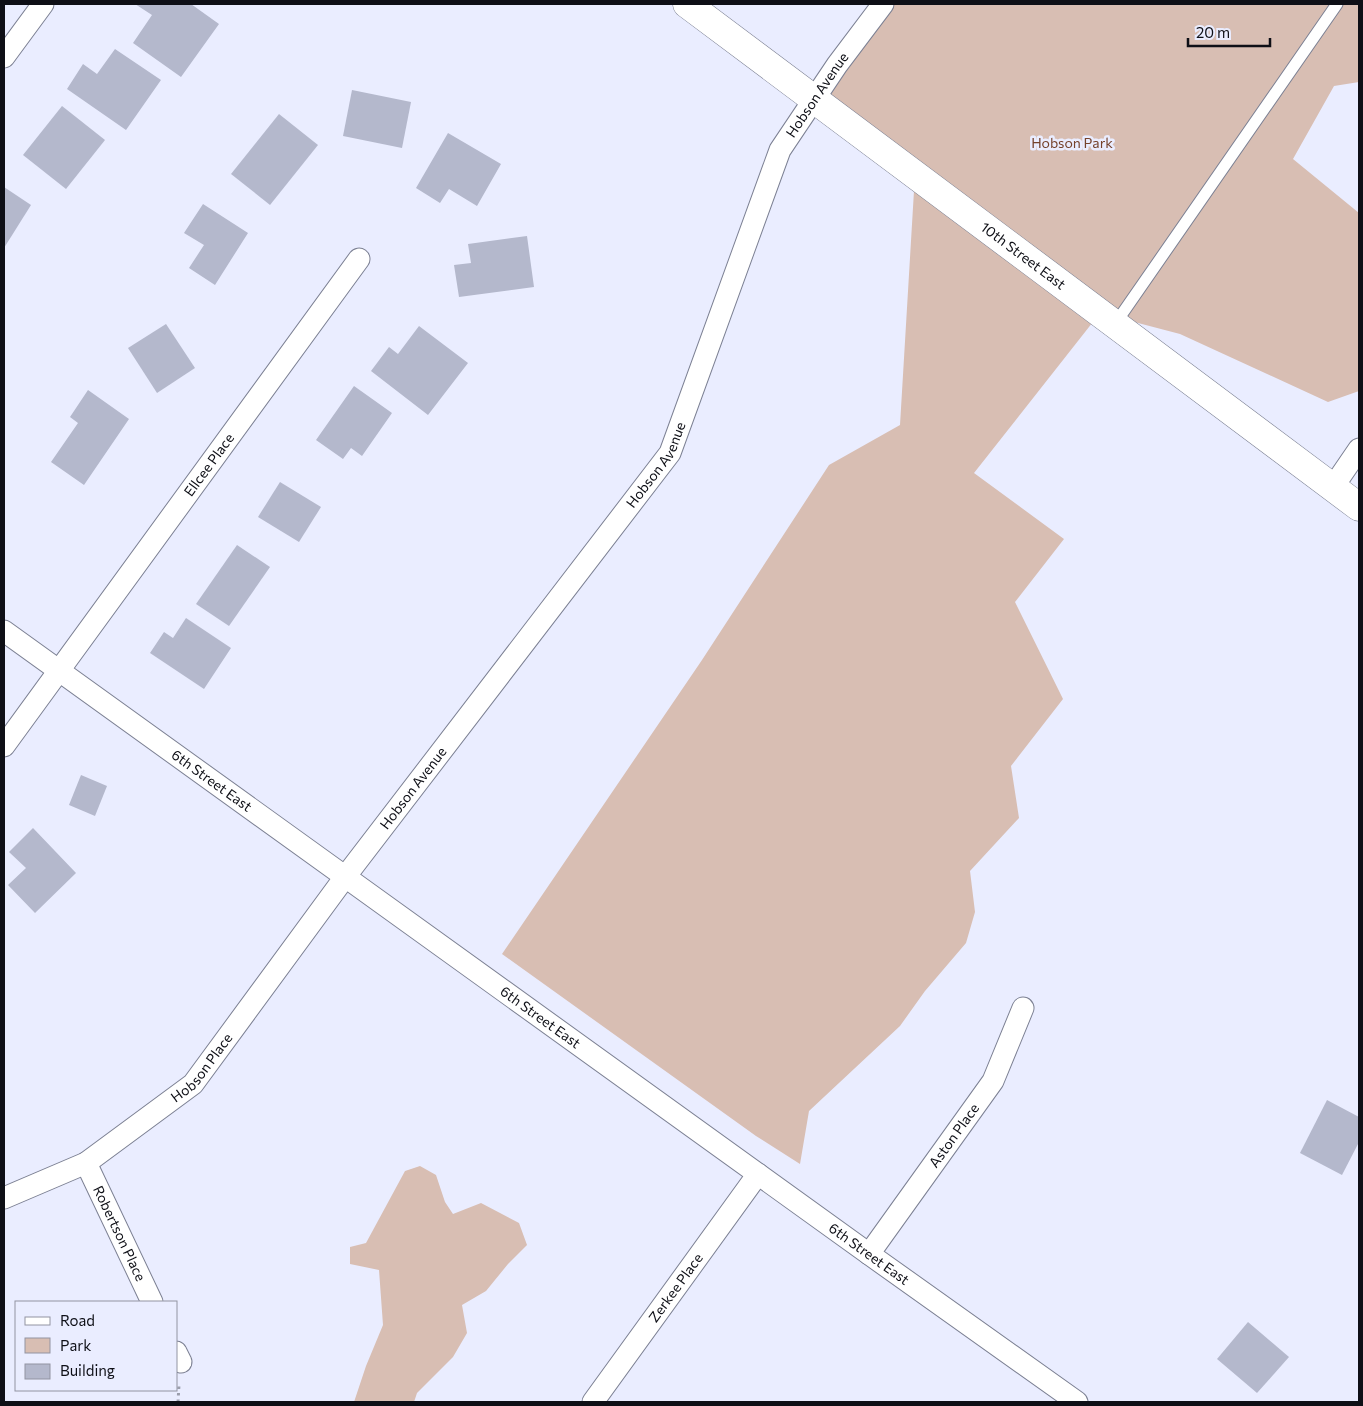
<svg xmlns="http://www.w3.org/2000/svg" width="1363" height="1406" viewBox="0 0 1363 1406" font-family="Commissioner,sans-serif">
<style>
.green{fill:#d8beb3}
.building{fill:#b4b8cc}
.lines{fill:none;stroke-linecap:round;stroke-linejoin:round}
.lane-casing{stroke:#7c8093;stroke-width:13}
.street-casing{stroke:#7c8093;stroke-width:23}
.secondary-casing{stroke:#7c8093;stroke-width:29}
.path{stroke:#9b9eac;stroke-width:3;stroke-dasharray:2.5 4;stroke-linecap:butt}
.lane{stroke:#fff;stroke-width:11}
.street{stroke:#fff;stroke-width:21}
.secondary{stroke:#fff;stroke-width:28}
.labels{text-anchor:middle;stroke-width:5;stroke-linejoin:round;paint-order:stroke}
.street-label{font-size:14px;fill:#0e0f16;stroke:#eaedff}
.park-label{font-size:14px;fill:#75422c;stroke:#eaedff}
</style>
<rect width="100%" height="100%" fill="#eaedff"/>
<g class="green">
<path d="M885,4H1359V82L1334,86L1293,159L1359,213V391L1328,402L1180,334L1100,313L974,473L1064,539L1015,602L1063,699L1011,766L1019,818L970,871L975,912L966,943L925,991L900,1026L809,1111L800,1164L756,1136L502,954L702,660L829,465L900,425L915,174L814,99Z"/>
<path d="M420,1166L436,1175L445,1202L453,1214L481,1203L519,1223L527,1245L508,1264L486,1291L462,1305L467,1333L453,1357L417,1393L414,1402H354L366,1366L383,1325L379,1270L350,1264V1247L366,1243L405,1171Z"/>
</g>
<g class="building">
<path d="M135,4H191L219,24L181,77L133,43L152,15Z"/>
<path d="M115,49L161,80L126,130L67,89L83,64L97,74Z"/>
<path d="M352,90L411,102L402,148L343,136Z"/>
<path d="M62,106L105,140L66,189L23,155Z"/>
<path d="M279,114L318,145L270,205L231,174Z"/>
<path d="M448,133L501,164L477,206L449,189L440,203L416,188Z"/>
<path d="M4,187L31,205L4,248Z"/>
<path d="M203,204L248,233L215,285L189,268L204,245L184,233Z"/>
<path d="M527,236L534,287L459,297L454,265L471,263L468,244Z"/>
<path d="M166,324L195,368L157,393L128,348Z"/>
<path d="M419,326L468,363L428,415L371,371L389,347L398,354Z"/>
<path d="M354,386L392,413L362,456L351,448L343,459L316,440Z"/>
<path d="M88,390L129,419L84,485L51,462L78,423L70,417Z"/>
<path d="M280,482L321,507L299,542L258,517Z"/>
<path d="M237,545L270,567L229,626L196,604Z"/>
<path d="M186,618L231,648L204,689L150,653L164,632L173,638Z"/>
<path d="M81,775L107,786L95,816L69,805Z"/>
<path d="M33,828L76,873L35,913L8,885L26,868L9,852Z"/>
<path d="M1327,1100L1359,1117V1142L1342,1175L1300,1153Z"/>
<path d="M1248,1322L1289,1357L1257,1393L1217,1359Z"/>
</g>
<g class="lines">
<defs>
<path id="lane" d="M1115,324L1337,4"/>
<g id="street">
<path d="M4,57L43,4"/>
<path d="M1333,487L1359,449"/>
<path id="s1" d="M4,631L869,1254L1077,1402"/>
<path id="s2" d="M4,746L359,259"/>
<path id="s3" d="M86,1163L152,1302"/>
<path id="s4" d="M4,1198L86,1163L193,1084L345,877L670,453L780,150L837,65L883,4"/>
<path id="s5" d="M869,1254L993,1081L1023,1008"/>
<path d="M176,1352L181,1362"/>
<path id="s6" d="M593,1402L758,1174"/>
</g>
<g id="secondary">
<path id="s7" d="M687,4L1359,507"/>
</g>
</defs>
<use href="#lane" class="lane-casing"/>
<use href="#street" class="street-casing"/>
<use href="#secondary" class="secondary-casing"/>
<path class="path" d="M178,1402L179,1385"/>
<use href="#lane" class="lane"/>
<use href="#street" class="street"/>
<use href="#secondary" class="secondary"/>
</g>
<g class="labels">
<g class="street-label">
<text dy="5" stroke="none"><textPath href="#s4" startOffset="1402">Hobson Avenue</textPath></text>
<text dy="5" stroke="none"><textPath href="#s7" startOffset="420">10th Street East</textPath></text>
<text dy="5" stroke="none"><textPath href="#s4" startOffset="996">Hobson Avenue</textPath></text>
<text dy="5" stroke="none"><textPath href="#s2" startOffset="348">Ellcee Place</textPath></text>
<text dy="5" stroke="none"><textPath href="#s1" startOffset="256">6th Street East</textPath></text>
<text dy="5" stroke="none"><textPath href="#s4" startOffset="591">Hobson Avenue</textPath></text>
<text dy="5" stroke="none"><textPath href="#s1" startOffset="661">6th Street East</textPath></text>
<text dy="5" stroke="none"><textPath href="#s4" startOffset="240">Hobson Place</textPath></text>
<text dy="5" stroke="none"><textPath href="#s5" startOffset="146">Aston Place</textPath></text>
<text dy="5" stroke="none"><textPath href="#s3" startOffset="78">Robertson Place</textPath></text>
<text dy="5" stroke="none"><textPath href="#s1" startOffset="1066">6th Street East</textPath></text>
<text dy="5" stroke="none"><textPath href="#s6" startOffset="141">Zerkee Place</textPath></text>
</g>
<g class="park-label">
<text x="1072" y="148">Hobson Park</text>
</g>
</g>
<rect width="1363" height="1406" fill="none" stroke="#0e0f16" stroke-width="10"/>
<rect x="15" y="1301" width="162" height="90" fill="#eaedff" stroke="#9294a2"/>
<rect x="25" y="1317" width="25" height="8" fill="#ffffff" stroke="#9294a2"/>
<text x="60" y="1326" font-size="15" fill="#0e0f16">Road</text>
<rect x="25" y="1338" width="25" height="15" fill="#d8beb3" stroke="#9294a2"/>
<text x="60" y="1351" font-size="15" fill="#0e0f16">Park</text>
<rect x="25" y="1364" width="25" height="15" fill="#b4b8cc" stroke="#9294a2"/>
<text x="60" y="1376" font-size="15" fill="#0e0f16">Building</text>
<path d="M1188 38v8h82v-8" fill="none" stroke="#0e0f16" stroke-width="2.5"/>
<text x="1196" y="38" font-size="15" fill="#0e0f16" stroke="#eaedff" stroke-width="4" paint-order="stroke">20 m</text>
</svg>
